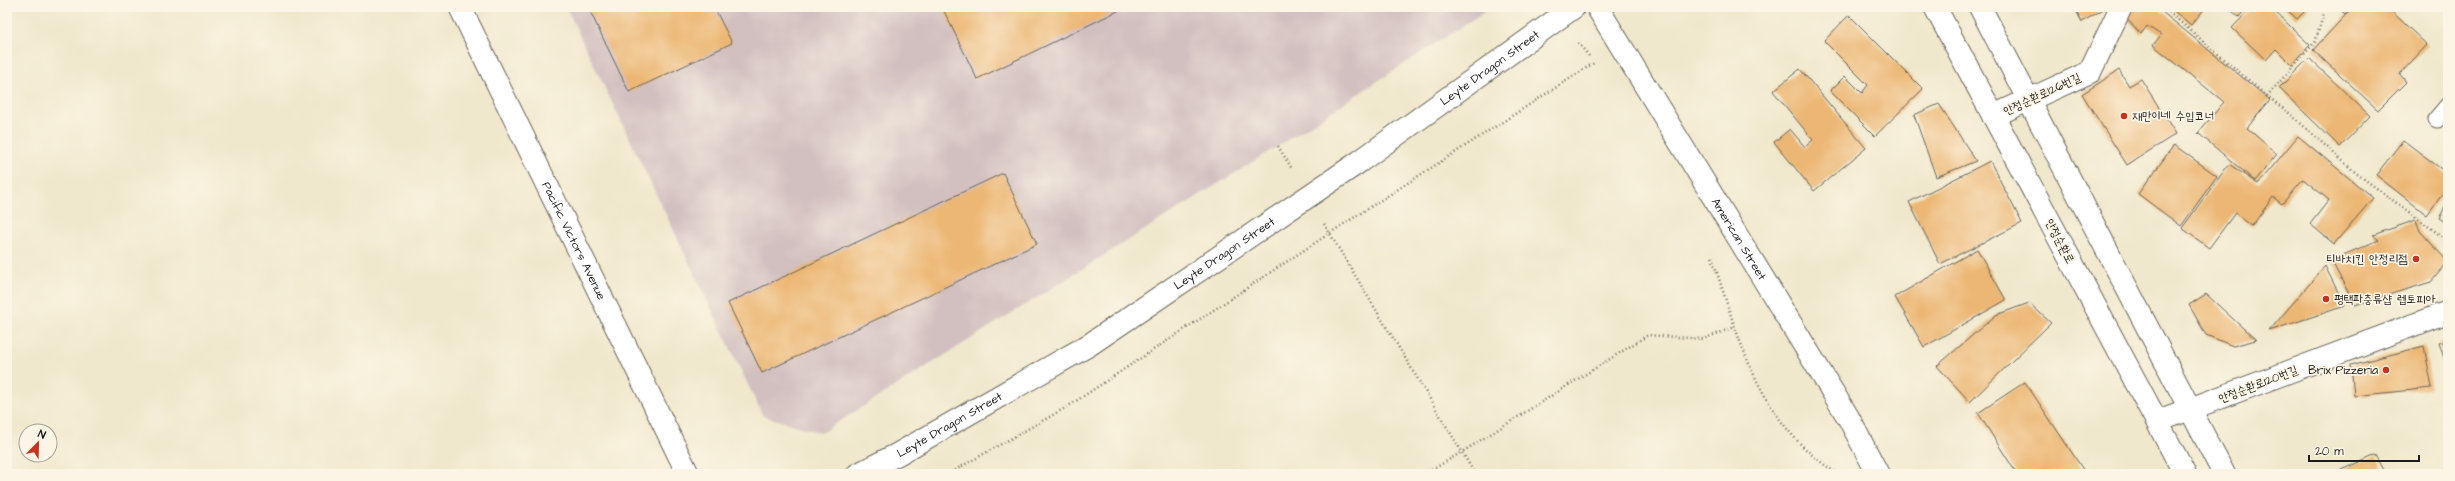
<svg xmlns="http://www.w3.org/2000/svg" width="2455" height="481" viewBox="0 0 2455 481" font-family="'Architects Daughter','Poor Story',sans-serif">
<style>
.industrial{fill:#d2bfc0}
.building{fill:#ecb774}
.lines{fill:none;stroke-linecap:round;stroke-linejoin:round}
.lane-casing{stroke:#66635a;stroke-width:19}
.street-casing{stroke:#66635a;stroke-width:24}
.secondary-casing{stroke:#66635a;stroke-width:24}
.path{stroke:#66635a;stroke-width:2.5;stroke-dasharray:1 3;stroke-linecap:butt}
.lane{stroke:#fff;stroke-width:17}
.street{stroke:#fff;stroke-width:22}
.secondary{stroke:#fff;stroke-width:22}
.poi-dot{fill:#c8321e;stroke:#fcf5e5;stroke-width:1.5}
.labels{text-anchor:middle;stroke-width:3.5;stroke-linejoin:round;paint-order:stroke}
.street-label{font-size:12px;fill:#1c1c1c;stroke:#fcf5e5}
.poi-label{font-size:12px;fill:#1c1c1c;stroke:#fcf5e5;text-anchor:start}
</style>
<rect width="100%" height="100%" fill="#fcf5e5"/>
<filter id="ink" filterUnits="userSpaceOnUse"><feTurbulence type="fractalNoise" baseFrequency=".025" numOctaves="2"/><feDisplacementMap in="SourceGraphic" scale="8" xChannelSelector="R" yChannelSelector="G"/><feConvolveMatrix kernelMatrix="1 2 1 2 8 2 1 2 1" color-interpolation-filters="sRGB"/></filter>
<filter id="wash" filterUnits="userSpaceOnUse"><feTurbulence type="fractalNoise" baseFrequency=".012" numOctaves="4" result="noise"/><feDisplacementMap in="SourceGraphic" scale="16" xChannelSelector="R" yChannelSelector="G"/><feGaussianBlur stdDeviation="0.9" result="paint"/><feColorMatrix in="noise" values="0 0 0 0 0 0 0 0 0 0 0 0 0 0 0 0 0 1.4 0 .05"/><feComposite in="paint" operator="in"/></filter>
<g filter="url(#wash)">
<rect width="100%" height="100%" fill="#f0e8cc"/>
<path class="industrial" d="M566,7H1486L1484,12L1278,146L821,433L763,416Z"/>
<g id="blocks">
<g class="building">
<path d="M588,7H714L732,43L629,92Z"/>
<path d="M942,7H1126L977,79Z"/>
<path d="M2074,7H2107L2082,22Z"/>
<path d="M2130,7H2156L2270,100L2247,128L2277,154L2255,181L2198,133L2224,102L2153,45L2161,35L2147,26L2141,34L2125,17Z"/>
<path d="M2169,7H2206L2191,25Z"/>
<path d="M2227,7H2247L2239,17Z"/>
<path d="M2252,7H2270L2310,45L2292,65L2276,49L2266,60L2232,28Z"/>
<path d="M2284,7H2309L2297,19Z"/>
<path d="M2337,7H2352L2345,14Z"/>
<path d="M2353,7H2387L2427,45L2400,74L2406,82L2378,110L2313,50Z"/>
<path d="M1849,15L1923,89L1875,136L1830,91L1845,76L1862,93L1868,85L1824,41Z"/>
<path d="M2309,58L2370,116L2340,147L2279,88Z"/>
<path d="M1800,69L1866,148L1814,191L1774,142L1790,129L1805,147L1813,140L1773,91Z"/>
<path d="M2119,70L2129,86L2141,79L2176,134L2127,165L2082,94Z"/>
<path d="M1939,104L1976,161L1936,177L1914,115Z"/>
<path d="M2298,136L2373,198L2334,244L2310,224L2329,200L2303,179L2282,204L2273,197L2252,226L2235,213L2209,248L2182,228L2229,164L2258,184Z"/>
<path d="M2403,140L2448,174V187L2427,215L2376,175Z"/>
<path d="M2174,145L2217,176L2181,226L2138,194Z"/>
<path d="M1990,161L2022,223L1940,264L1909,202Z"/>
<path d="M1003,173L1037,244L762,373L728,303Z"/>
<path d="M2448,202V224L2439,218Z"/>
<path d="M2416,220L2420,231L2448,262L2431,282L2355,305L2331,260L2379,240L2373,235Z"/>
<path d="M1977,249L2006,300L1924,347L1895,297Z"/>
<path d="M2325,266L2345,306L2269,331Z"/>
<path d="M2206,294L2256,340L2233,346L2206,335L2189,305Z"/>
<path d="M2029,303L2051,323L1970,402L1937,366L1996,315Z"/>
<path d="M2448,341V370L2439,343Z"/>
<path d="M2424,346L2432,388L2354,396L2351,365Z"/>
<path d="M2025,382L2086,474H2017L1978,413Z"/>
<path d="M2376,455L2386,474H2333Z"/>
</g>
</g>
</g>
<g filter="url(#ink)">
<use href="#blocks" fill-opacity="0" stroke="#66635a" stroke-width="1"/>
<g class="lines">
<defs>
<path id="lane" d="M2437,119L2448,106"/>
<g id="street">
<path d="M1993,116L2090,72L2121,7"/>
<path d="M2158,421L2448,312"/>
</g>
<g id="secondary">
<path id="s1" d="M460,7L688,474"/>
<path id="s2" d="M1597,7L1848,417L1878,474"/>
<path d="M1935,7L2185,474"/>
<path d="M1980,7L2224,474"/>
<path id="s3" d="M858,474L898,454L1089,345L1359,162L1574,7"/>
</g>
</defs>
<use href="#lane" class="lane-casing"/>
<use href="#street" class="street-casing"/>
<use href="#secondary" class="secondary-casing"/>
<g class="path">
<path d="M2163,7L2267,96L2289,113L2356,173L2448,241"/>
<path d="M1578,43L1589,56"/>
<path d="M2267,96L2315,42L2324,13"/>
<path d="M1278,146L1292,169"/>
<path d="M1324,224L1462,452L1648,335L1703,339L1735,327"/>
<path d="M1712,257C1739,339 1759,425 1838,474"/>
<path d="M948,474L1067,407L1330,233L1594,63"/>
<path d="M1425,474L1462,452L1475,474"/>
</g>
<use href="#lane" class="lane"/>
<use href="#street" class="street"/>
<use href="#secondary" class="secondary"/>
</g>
</g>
<g class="poi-dot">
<circle cx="2124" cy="116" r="4"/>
<circle cx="2416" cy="259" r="4"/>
<circle cx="2326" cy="299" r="4"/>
<circle cx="2386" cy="370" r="4"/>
</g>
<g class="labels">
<g class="street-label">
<text dy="4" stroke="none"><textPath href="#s3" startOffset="752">Leyte Dragon Street</textPath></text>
<text transform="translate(2042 94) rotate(-25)" y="4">안정순환로126번길</text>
<text dy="4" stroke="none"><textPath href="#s2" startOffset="272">American Street</textPath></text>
<text dy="4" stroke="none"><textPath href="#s1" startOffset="260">Pacific Victors Avenue</textPath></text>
<text transform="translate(2060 241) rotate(62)" y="4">안정순환로</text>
<text dy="4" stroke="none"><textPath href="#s3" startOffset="428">Leyte Dragon Street</textPath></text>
<text transform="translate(2258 384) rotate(-21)" y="4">안정순환로120번길</text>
<text dy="4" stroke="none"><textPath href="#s3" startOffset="104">Leyte Dragon Street</textPath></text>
</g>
<g class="poi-label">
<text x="2132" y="120">재만이네 수입코너</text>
<text x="2408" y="263" text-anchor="end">티바치킨 안정리점</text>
<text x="2334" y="303">평택파충류샵 렙토피아</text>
<text x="2378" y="374" text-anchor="end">Brix Pizzeria</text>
</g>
</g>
<rect width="2455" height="481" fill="none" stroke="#fcf5e5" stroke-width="24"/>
<g transform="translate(38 443) rotate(23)"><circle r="19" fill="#fcf5e5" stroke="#a29e95"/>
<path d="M0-3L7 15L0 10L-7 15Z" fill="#c8321e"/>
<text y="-6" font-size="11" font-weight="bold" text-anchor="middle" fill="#1c1c1c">N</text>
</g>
<path d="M2309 455v6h110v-6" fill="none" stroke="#1c1c1c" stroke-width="2"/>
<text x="2315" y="455" font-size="12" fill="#1c1c1c" stroke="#fcf5e5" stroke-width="3" paint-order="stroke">20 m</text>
</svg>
